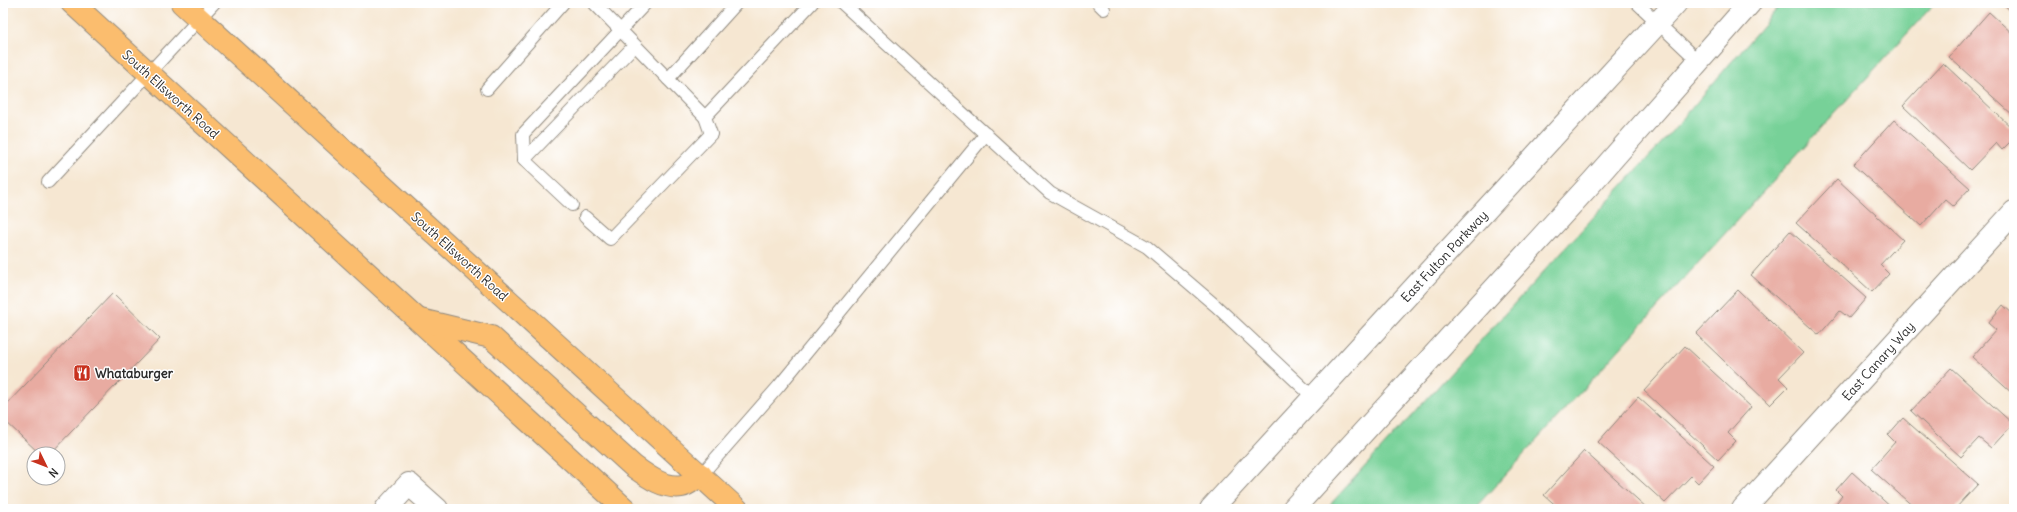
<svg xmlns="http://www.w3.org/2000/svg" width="2017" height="512" viewBox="0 0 2017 512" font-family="Delius,sans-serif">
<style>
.green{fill:#77d198;stroke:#517e62}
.building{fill:#e8aba1}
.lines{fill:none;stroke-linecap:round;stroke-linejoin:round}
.service-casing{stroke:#90897e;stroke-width:14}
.minor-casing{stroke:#90897e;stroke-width:24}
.primary-casing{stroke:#90897e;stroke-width:24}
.service{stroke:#fff;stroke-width:12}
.minor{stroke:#fff;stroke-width:22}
.primary{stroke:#fbbd6e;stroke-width:22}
.labels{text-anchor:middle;stroke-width:3;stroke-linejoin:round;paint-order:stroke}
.street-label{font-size:13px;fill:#2b2b2b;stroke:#fff}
.poi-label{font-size:13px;font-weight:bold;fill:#2b2b2b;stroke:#fff;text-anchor:start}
</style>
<rect width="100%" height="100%" fill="#fff"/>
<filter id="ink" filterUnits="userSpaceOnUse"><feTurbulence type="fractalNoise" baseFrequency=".025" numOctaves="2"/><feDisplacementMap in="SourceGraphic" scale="8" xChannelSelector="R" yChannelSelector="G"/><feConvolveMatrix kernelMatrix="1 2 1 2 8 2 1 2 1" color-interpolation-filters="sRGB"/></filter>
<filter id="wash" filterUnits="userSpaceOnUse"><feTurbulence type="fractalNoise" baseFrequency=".012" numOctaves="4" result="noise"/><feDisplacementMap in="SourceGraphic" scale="16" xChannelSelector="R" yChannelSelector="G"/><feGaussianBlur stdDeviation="0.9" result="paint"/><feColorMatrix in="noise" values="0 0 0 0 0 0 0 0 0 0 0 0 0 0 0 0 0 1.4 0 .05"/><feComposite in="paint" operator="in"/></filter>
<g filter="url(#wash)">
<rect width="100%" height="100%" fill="#f6e7d2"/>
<path class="green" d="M1782,3H1935L1474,509H1326L1666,138Z"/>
<g id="blocks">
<g class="building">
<path d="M2002,3H2014V14Z"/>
<path d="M1989,12L2014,35V116L1949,57Z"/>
<path d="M1943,63L2014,130V138L2002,150L1996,143L1970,170L1903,106Z"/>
<path d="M1894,120L1970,188L1953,206L1945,199L1921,226L1853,165Z"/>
<path d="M1837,179L1903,240L1880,265L1889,274L1872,292L1796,223Z"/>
<path d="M1790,231L1866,298L1849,318L1840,311L1819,335L1751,275Z"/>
<path d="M1738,290L1803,353L1779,378L1788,387L1770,405L1696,334Z"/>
<path d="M113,293L160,339L50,454H40L3,419V408Z"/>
<path d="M2003,305L2014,315V395L1972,357L1996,330L1988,323Z"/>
<path d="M1685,346L1751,407L1728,433L1736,441L1718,460L1644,391Z"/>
<path d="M1951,368L2013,424L1991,448L1979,438L1961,457L1911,411Z"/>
<path d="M1638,397L1714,466L1698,483L1691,476L1665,503L1598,442Z"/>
<path d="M1903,418L1978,484L1955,509H1916L1871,469L1895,442L1888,435Z"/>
<path d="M1584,451L1648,509H1560L1544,495Z"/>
<path d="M1852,472L1893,509H1831L1842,496L1836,490Z"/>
</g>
</g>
</g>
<g filter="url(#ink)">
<use href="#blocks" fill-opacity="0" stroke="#90897e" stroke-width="1"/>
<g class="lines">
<defs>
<g id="service">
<path d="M594,3L705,117L812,3"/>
<path d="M842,3L1050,193L1147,247L1216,306L1314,398"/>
<path d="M1098,3L1104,9"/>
<path d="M1637,3L1698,61"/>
<path d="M668,79L736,4"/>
<path d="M487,89L563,3"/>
<path d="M524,160L634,46"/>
<path d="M48,182L214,3"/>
<path d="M572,205L524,160L523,134L646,3"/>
<path d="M585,217L610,239L711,134L705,117"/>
<path d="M701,475L779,386L986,134"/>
</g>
<g id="minor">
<path d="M386,509L409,484L437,509"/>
<path d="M1211,509L1676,3"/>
<path d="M1293,509L1593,181L1750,3"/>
<path d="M1743,509L2014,212"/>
</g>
<g id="primary">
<path d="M72,3L625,509"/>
<path d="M182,3L737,509"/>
<path d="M420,320L491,337L633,466C647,476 664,489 682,486C688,485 695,478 701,475"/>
</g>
</defs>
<use href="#service" class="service-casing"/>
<use href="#minor" class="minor-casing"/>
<use href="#primary" class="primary-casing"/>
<use href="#service" class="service"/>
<use href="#minor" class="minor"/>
<use href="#primary" class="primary"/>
</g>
</g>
<defs>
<symbol id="restaurant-square" viewBox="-11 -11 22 22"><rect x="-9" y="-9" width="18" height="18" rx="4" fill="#c8321e" stroke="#fff"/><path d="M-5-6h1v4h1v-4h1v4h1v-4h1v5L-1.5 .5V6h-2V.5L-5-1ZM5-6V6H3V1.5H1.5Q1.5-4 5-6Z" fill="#fff"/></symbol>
</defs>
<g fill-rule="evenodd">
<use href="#restaurant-square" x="72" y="363" width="20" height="20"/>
</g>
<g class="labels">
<g class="street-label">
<text transform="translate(171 94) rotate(42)" y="5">South Ellsworth Road</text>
<text transform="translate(460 256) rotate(42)" y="5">South Ellsworth Road</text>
<text transform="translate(1444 256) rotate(-47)" y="5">East Fulton Parkway</text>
<text transform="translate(1878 361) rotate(-48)" y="5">East Canary Way</text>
</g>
<g class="poi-label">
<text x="95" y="378">Whataburger</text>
</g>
</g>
<rect width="2017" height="512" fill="none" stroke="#fff" stroke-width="16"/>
<g transform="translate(46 466) rotate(133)"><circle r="19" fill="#ffffff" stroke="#aaaaaa"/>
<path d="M0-3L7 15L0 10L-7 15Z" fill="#c8321e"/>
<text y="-6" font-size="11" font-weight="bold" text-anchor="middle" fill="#2b2b2b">N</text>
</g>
</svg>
